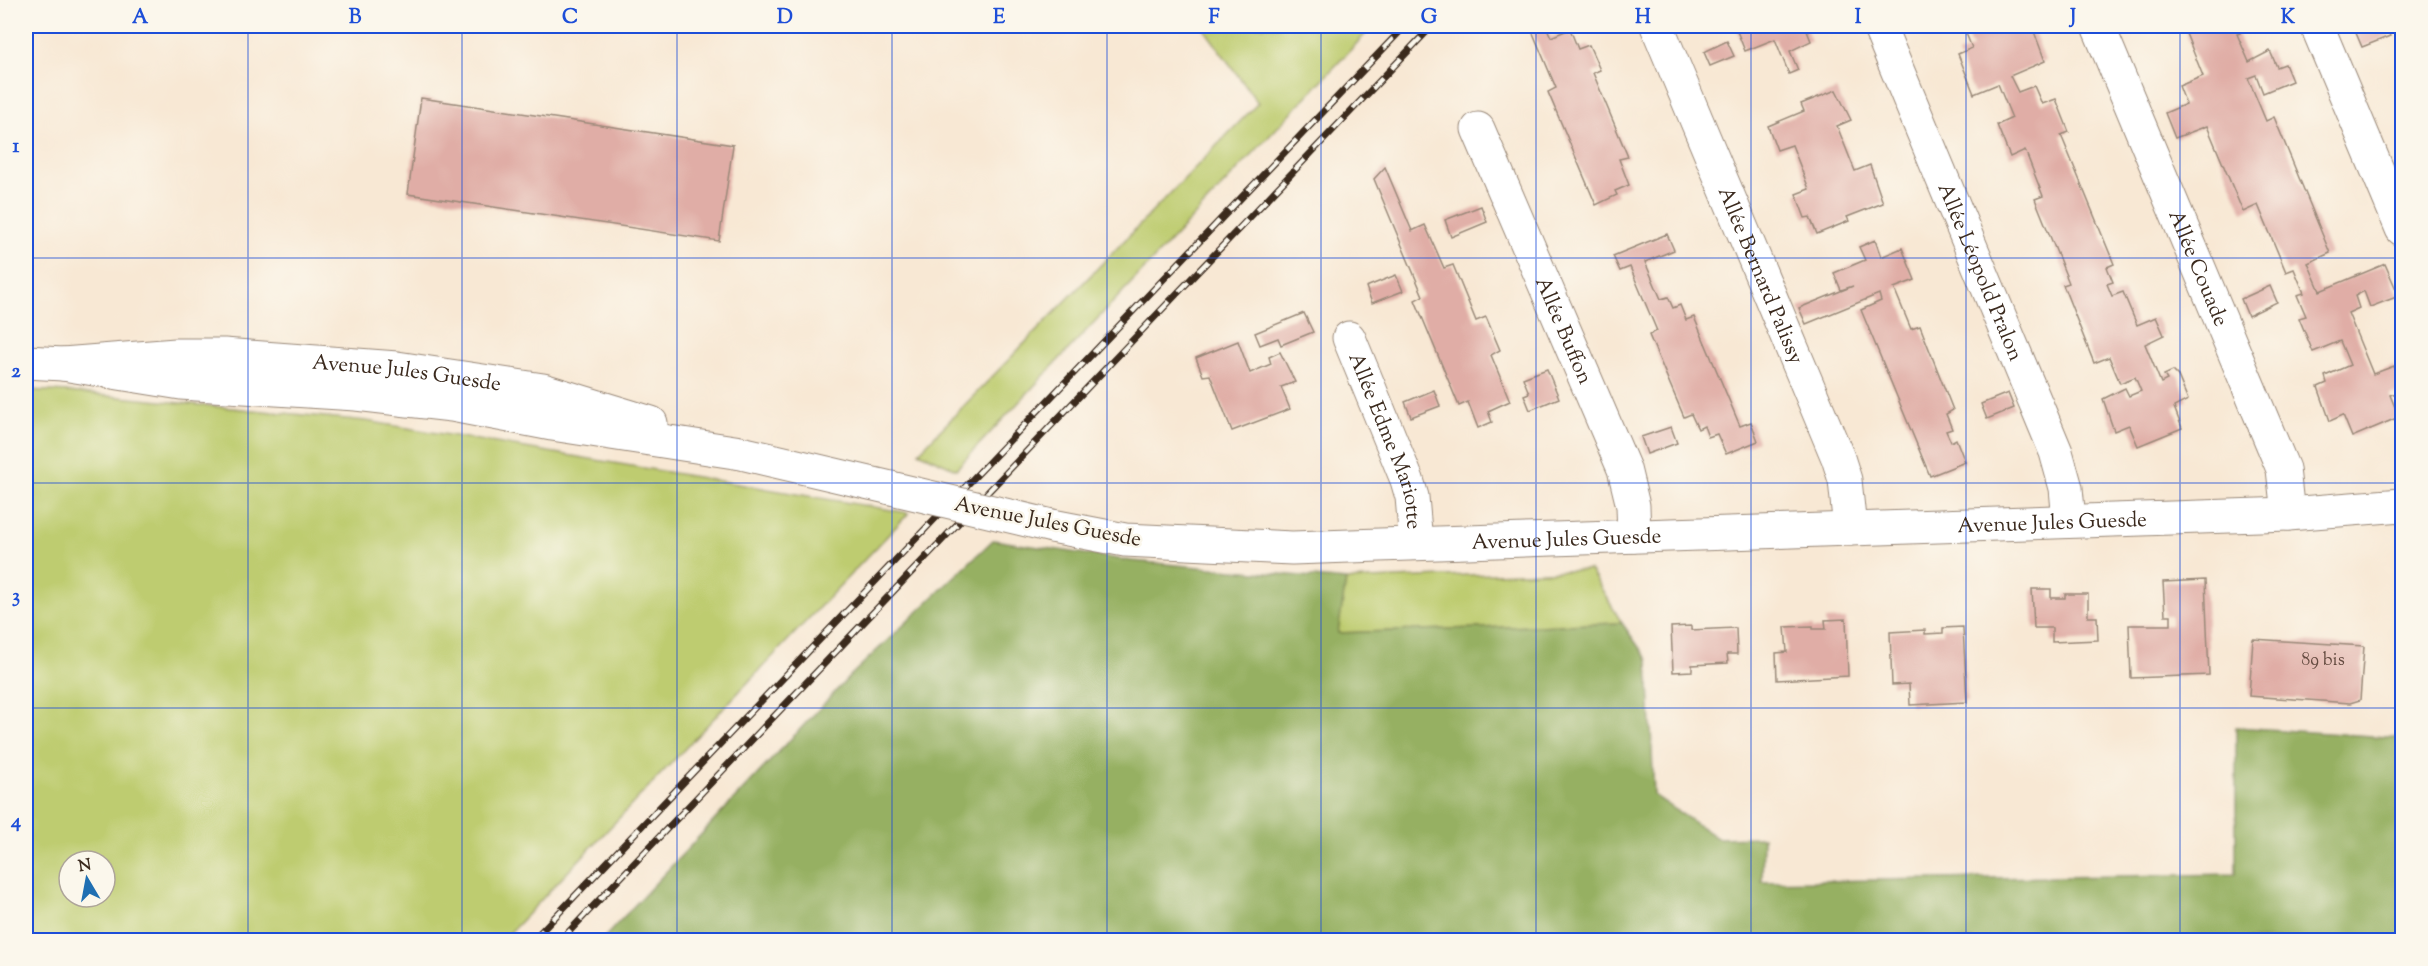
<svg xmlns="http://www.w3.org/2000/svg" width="2428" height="966" viewBox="0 0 2428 966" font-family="'Sorts Mill Goudy',serif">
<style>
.green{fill:#becc6f;stroke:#7c7b46;stroke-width:1.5;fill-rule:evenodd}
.forest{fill:#96b062;stroke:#686d40;stroke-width:1.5}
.building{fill:#e0ada6}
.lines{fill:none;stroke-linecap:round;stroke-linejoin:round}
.minor-casing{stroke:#9a8979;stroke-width:35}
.primary-casing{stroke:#9a8979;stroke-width:35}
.minor{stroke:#fff;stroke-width:33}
.primary{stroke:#fff;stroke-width:33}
.rail-casing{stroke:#3b2a1e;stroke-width:7}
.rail{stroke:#fbf7ec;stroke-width:4.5;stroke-dasharray:14;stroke-linecap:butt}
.primary-bridge-casing{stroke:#9a8979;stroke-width:35;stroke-linecap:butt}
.primary-bridge{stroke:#fff;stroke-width:33}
.grid{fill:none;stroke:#1d4ed8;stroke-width:1.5;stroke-opacity:0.55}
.labels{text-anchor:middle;stroke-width:5;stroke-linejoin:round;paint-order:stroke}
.number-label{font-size:18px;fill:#644b40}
.street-label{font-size:21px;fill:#3b2a1e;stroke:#fbf7ec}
.neatline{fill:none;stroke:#1d4ed8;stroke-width:2}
.grid-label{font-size:20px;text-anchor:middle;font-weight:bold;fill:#1d4ed8}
</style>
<rect width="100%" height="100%" fill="#fbf7ec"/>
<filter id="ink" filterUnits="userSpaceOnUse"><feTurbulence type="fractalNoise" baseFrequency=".0167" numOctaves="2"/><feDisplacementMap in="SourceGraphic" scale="12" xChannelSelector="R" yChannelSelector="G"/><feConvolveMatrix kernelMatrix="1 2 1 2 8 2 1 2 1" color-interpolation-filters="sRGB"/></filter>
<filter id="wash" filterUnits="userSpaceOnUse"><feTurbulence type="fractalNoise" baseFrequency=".008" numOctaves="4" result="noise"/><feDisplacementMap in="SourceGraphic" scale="24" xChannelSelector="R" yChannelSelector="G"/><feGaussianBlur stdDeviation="1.35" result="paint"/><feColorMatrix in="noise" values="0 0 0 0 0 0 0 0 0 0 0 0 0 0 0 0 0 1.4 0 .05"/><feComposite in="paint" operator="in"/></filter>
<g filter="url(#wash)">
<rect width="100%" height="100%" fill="#f8e8d4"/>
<g class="green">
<path d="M1202,26H1373L956,469L919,452L1258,103Z"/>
<path d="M26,390L68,392L366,421L909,513L503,940H26ZM69,861H105V897H69Z"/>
<path d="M1590,570L1622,623L1337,633L1346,580Z"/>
</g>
<path class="forest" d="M993,540L1132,561L1346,580L1338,633L1622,623L1648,660L1654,795L1717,838L1763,837L1762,882L2236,874V727L2402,738V940H602L850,676Z"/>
<g id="blocks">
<g class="building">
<path d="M1530,26H1546L1551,37L1570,29L1578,49L1589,45L1600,70L1593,73L1628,157L1619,159L1629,185L1615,191L1617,195L1596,205L1548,92L1556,88Z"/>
<path d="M1735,26H1805L1811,41L1790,51L1798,70L1789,74L1775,39L1745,51Z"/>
<path d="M1963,26H2018L2019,28L2032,26L2045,61L2010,76L2018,92L2034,86L2042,104L2056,99L2069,132L2061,135L2114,264L2107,267L2113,282L2107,284L2112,296L2123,292L2137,325L2156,317L2164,335L2145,344L2161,383L2167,380L2164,375L2173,371L2178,376L2188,400L2174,407L2182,428L2138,446L2129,425L2114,431L2103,399L2125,388L2129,396L2141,391L2135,377L2120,383L2109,357L2094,363L2063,285L2069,283L2035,199L2043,196L2025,150L2010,157L1997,125L2012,118L1998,84L1974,94L1958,54L1972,48Z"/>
<path d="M2183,26H2237L2240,33L2237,34L2249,62L2270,51L2277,67L2285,64L2292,81L2263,93L2256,75L2248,78L2266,121L2274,117L2330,253L2308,263L2320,291L2385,264L2399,296L2370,307L2364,291L2355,296L2359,308L2348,313L2373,374L2394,366L2402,391L2390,395L2399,417L2352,437L2343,415L2330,421L2318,387L2327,383L2325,376L2350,365L2340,341L2313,352L2299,318L2306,316L2297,295L2304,293L2294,269L2286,272L2258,205L2243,212L2207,126L2175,138L2165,113L2186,104L2179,86L2203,76Z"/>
<path d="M2353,26H2386L2390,36L2362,47Z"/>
<path d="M1727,41L1734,56L1710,66L1704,52Z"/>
<path d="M1836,90L1851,120L1837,126L1855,171L1870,165L1883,203L1847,217L1849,221L1817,234L1810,217L1805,218L1796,194L1809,189L1792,145L1777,150L1768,126L1804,111L1801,104Z"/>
<path d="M421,98L733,145L719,241L408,194Z"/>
<path d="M1385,167L1412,231L1425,225L1444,268L1453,265L1476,321L1486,317L1500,350L1491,355L1510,401L1488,411L1492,422L1478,428L1468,402L1459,406L1415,300L1423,296L1374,179Z"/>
<path d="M1481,206L1487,222L1451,237L1445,220Z"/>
<path d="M1667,234L1674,250L1645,262L1661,299L1668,297L1673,308L1680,305L1686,320L1694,317L1740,426L1751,422L1758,441L1726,454L1717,434L1708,437L1704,426L1698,429L1691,414L1684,417L1649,335L1657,331L1630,267L1620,271L1613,256Z"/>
<path d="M1875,240L1881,257L1902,248L1915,280L1894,288L1911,329L1920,326L1953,410L1946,414L1952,429L1946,431L1951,442L1956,439L1965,462L1930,476L1861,310L1881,301L1879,294L1806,324L1799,308L1853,286L1841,290L1834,273L1865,260L1859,247Z"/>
<path d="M1396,275L1403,291L1372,303L1366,287Z"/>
<path d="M2270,286L2277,302L2248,316L2241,299Z"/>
<path d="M1304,313L1313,332L1281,345L1278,338L1260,345L1255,333Z"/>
<path d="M1238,341L1250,373L1271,364L1269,357L1280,352L1295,382L1281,387L1290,409L1232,431L1210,375L1203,376L1196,358Z"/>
<path d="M1547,369L1559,398L1530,410L1524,395L1529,393L1523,378Z"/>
<path d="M1434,390L1440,406L1411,417L1405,402Z"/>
<path d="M2008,393L2014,408L1987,419L1981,404Z"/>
<path d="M1671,427L1677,443L1647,454L1641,437Z"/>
<path d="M2205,580L2209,675L2131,678L2129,625H2171V615H2165L2163,582Z"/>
<path d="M2032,589H2051V598H2065V594H2088V617H2097L2098,640L2052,642V628H2034Z"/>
<path d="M1846,619L1848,676L1777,680L1776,653L1787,652L1785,627L1813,626V629H1826L1825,620Z"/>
<path d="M1691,626V630L1736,628L1737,654H1727L1728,663L1692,665V671L1673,672L1671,627Z"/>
<path d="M1963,627L1967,702L1910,705L1909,684L1892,685L1890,632L1925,630V634L1943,633V628Z"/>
<path d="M2253,639L2364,646L2360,700L2350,703L2249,696Z"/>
</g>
</g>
</g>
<g filter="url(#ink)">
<use href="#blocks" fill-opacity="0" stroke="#9a8979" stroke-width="1.5"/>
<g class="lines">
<defs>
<g id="minor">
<path id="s1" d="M1657,26L1838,458L1845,480L1850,529"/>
<path id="s2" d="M1879,26L2056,452L2066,488L2069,521"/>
<path id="s3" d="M2098,26L2275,450L2283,469L2288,514"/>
<path d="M2317,26L2402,229"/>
<path id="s4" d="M1478,129L1624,469L1633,506L1634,536"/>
<path id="s5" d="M1349,338L1407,480L1412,497L1416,543"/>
</g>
<g id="primary">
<path id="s6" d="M26,362L63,364L176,355H224L397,368L543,390L651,423"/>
<path d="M63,364L181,383L356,394L452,405L552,424L741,453L891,488"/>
<path id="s7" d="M1052,526L1125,540L1292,548L2288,514L2402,505"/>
</g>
</defs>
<use href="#minor" class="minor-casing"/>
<use href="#primary" class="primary-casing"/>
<use href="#minor" class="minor"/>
<use href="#primary" class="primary"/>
<defs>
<g id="rail">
<path d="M533,940L1405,26"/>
<path d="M561,940L1432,26"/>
</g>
</defs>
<use href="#rail" class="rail-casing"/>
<use href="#rail" class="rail"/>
<defs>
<path id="primary-bridge" d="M891,488L1052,526"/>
</defs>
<use href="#primary-bridge" class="primary-bridge-casing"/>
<use href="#primary-bridge" class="primary-bridge"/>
</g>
</g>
<path class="grid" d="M248,26V940M462,26V940M677,26V940M892,26V940M1107,26V940M1321,26V940M1536,26V940M1751,26V940M1966,26V940M2180,26V940M26,258H2402M26,483H2402M26,708H2402"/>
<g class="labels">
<g class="number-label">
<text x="2323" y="665">89 bis</text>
</g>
<g class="street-label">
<text dy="7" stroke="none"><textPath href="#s3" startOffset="262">Allée Couade</textPath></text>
<text dy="7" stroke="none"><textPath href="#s2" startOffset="266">Allée Léopold Pralon</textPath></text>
<text dy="7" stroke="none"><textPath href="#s1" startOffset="270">Allée Bernard Palissy</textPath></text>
<text dy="7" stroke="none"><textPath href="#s4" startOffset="219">Allée Buffon</textPath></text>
<text dy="7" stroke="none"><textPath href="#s6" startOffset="382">Avenue Jules Guesde</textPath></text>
<text dy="7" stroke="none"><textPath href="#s5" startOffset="110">Allée Edme Mariotte</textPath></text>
<text transform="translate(1048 521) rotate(11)" y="7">Avenue Jules Guesde</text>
<text dy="7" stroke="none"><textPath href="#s7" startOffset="1002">Avenue Jules Guesde</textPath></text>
<text dy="7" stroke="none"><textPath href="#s7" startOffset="516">Avenue Jules Guesde</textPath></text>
</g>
</g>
<rect width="2428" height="966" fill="none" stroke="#fbf7ec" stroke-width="66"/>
<g transform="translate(87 879) rotate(350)"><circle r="28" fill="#fbf7ec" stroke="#aea59a" stroke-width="1.5"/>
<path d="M0-4.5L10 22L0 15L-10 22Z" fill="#1f6fb2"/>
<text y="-9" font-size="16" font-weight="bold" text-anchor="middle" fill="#3b2a1e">N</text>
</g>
<rect x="33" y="33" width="2362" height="900" class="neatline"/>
<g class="grid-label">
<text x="140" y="23">A</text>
<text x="355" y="23">B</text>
<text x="570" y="23">C</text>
<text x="785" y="23">D</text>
<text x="999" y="23">E</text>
<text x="1214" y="23">F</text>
<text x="1429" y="23">G</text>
<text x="1643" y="23">H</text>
<text x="1858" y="23">I</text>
<text x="2073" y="23">J</text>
<text x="2288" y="23">K</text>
<text x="16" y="152">1</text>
<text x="16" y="377">2</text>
<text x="16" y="602">3</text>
<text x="16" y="827">4</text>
</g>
</svg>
